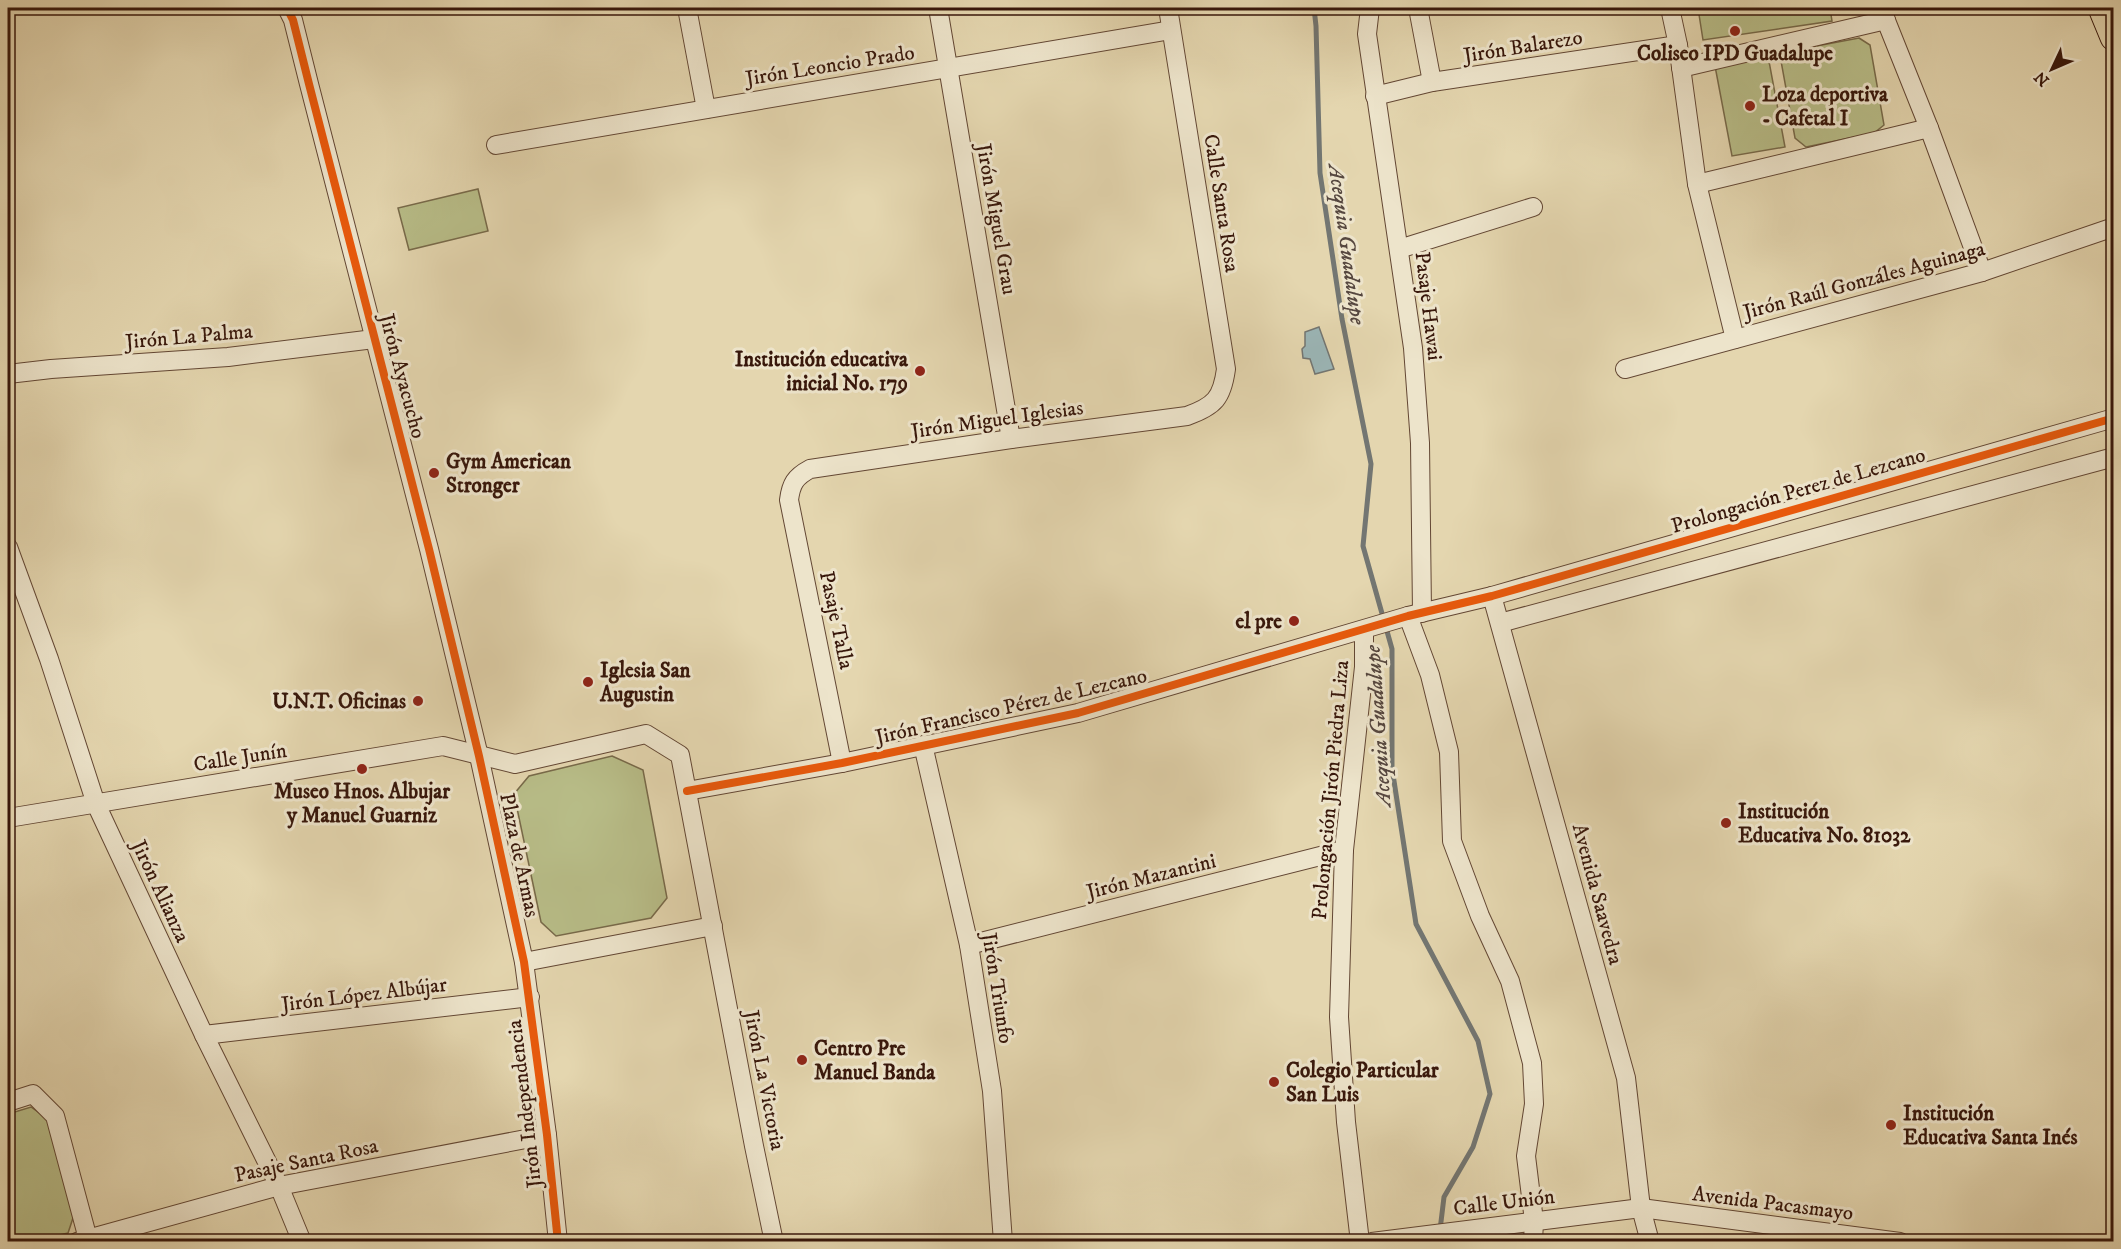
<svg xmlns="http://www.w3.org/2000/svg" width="2121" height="1249" viewBox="0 0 2121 1249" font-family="'IM FELL DW Pica',serif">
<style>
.green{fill:#b8bd88;stroke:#786a4a;stroke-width:1.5}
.water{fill:#9bb6b7;stroke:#737672;stroke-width:1.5}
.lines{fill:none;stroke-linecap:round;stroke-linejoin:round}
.stream{stroke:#737672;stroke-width:5}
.minor-casing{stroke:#634734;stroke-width:20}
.highway-casing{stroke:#38170b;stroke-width:29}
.minor{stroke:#ede4cb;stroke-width:18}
.highway{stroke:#e4d6af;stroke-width:27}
.cycleway-casing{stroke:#ede4cb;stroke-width:11}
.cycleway{stroke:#e8590c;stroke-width:8}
.poi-dot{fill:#8f2418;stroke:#ede4cb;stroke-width:2}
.labels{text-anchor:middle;stroke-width:6;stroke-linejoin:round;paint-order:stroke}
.street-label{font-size:21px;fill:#38170b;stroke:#ede4cb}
.poi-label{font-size:21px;font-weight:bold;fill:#38170b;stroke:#ede4cb;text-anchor:start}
.water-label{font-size:22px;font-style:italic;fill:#56473f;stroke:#ede4cb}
</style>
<rect width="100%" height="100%" fill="#e4d6af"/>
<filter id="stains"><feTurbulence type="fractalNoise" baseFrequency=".00333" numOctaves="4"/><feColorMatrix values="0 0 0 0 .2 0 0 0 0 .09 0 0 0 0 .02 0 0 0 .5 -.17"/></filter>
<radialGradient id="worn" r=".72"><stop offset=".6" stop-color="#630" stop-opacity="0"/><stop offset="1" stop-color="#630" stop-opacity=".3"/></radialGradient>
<g class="green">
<path d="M1698,8H1830L1832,21L1703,40Z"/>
<path d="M1859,38L1870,45L1884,125L1874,133L1806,147L1795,138L1781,61L1790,51Z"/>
<path d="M1768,56L1785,147L1732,156L1715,66Z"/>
<path d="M478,189L488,231L409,250L398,208Z"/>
<path d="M612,756L643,770L667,898L651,918L556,936L541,922L514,794L529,776Z"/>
<path d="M31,1107L52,1122L75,1212L68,1233L36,1241L8,1242V1114Z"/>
</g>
<path class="water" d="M1319,327L1334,369L1315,374L1310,359L1303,358L1302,349L1305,346V332Z"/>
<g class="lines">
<path class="stream" d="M1314,8L1316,26L1320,173L1342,319L1371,464L1363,546L1392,649V768L1416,924L1478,1041L1490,1094L1473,1147L1444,1197L1440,1230"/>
<defs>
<g id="minor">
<path d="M287,8L293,20L309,84L429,549L479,756L524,962L547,1135L558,1242"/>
<path d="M687,8L706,109"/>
<path d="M938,8L1011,439"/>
<path d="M1370,8L1367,34L1413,348L1420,443L1422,613"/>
<path d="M1418,8L1432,82"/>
<path d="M1670,8L1678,45L1697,184L1735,339"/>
<path d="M1881,8L1929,128L1982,272"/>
<path d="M1681,68L1886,20"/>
<path d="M1375,96L1432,82L1678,45"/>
<path d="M496,145L1171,30"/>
<path d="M1697,184L1929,128"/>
<path d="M1399,249L1533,207"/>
<path d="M1625,369L1982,272L2114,227"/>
<path d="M8,374L51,369L228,357L374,339"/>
<path d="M8,547L49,659L96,804L204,1035L279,1186L302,1242"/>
<path d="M1492,596L1626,1078L1641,1208L1650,1242"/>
<path d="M1408,616L1430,675L1449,752L1452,841L1480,916L1510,981L1532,1063L1534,1104L1526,1156L1534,1221L1533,1242"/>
<path d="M1500,623L2114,457"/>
<path d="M923,745L969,945L992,1091L1003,1242"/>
<path d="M842,763L789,500C791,484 795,477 810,469L1011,439L1187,416C1215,406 1222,398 1226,369L1168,8"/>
<path d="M687,791L842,763L1078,713L1408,616L1492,596L2114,418"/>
<path d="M8,818L443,746L515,764L646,734L680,755L754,1146L774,1242"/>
<path d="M969,945L1344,850"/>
<path d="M524,962L713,926"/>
<path d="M204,1035L530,997"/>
<path d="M8,1102L33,1094L55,1116L88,1239"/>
<path d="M77,1242L279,1186L547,1135"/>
<path d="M1360,1242L1346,1122L1339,1017L1344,850L1364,667V630"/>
<path d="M1372,1242L1641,1208L1900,1242"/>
</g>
<path id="highway" d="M2102,8L2114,37"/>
</defs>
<use href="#minor" class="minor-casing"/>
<use href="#highway" class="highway-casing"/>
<use href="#minor" class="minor"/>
<use href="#highway" class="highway"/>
<defs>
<g id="cycleway">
<path d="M287,8L293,20L309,84L429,549L479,756L524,962L547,1135L558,1242"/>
<path d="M687,791L842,763L1078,713L1408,616L1492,596L2114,418"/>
</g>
</defs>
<use href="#cycleway" class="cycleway-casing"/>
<use href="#cycleway" class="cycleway"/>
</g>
<g class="poi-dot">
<circle cx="1735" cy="31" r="6"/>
<circle cx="1750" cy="106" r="6"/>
<circle cx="920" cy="371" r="6"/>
<circle cx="434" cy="473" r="6"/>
<circle cx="1294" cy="621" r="6"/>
<circle cx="588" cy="682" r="6"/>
<circle cx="418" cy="701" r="6"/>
<circle cx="362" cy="769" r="6"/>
<circle cx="1726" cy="823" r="6"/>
<circle cx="802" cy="1060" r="6"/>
<circle cx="1274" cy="1082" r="6"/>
<circle cx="1891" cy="1125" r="6"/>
</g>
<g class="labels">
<g class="street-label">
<text transform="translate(1523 46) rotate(-9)" y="7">Jirón Balarezo</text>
<text transform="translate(830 65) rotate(-9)" y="7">Jirón Leoncio Prado</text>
<text transform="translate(1222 203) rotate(81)" y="7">Calle Santa Rosa</text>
<text transform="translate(997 219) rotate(80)" y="7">Jirón Miguel Grau</text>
<text transform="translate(1864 280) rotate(-15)" y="7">Jirón Raúl Gonzáles Aguinaga</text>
<text transform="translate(1429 306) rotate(83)" y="7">Pasaje Hawai</text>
<text transform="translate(189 336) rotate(-5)" y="7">Jirón La Palma</text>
<text transform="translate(403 376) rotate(75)" y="7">Jirón Ayacucho</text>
<text transform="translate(997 419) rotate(-8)" y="7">Jirón Miguel Iglesias</text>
<text transform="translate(1798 490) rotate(-16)" y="7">Prolongación Perez de Lezcano</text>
<text transform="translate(837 620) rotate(78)" y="7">Pasaje Talla</text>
<text transform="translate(1011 706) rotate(-13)" y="7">Jirón Francisco Pérez de Lezcano</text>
<text transform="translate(240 757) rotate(-9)" y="7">Calle Junín</text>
<text transform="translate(1330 790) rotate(-85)" y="7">Prolongación Jirón Piedra Liza</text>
<text transform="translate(520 855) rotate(78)" y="7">Plaza de Armas</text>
<text transform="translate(1151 876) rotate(-14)" y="7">Jirón Mazantini</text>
<text transform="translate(161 891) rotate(65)" y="7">Jirón Alianza</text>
<text transform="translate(1598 894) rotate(75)" y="7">Avenida Saavedra</text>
<text transform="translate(998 988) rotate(81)" y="7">Jirón Triunfo</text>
<text transform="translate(364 994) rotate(-7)" y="7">Jirón López Albújar</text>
<text transform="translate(765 1080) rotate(79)" y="7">Jirón La Victoria</text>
<text transform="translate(524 1104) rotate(-97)" y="7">Jirón Independencia</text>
<text transform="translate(306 1160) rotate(-12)" y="7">Pasaje Santa Rosa</text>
<text transform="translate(1504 1202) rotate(-7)" y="7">Calle Unión</text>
<text transform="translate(1773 1203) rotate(7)" y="7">Avenida Pacasmayo</text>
</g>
<g class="poi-label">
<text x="1735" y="60" text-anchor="middle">Coliseo IPD Guadalupe</text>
<text x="1762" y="101">Loza deportiva<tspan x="1762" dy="24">- Cafetal I</tspan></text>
<text x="908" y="366" text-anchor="end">Institución educativa<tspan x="908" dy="24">inicial No. 179</tspan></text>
<text x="446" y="468">Gym American<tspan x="446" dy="24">Stronger</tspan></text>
<text x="1282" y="628" text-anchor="end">el pre</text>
<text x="600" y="677">Iglesia San<tspan x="600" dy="24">Augustin</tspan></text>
<text x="406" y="708" text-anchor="end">U.N.T. Oficinas</text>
<text x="362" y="798" text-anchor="middle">Museo Hnos. Albujar<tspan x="362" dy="24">y Manuel Guarniz</tspan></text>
<text x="1738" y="818">Institución<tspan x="1738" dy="24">Educativa No. 81032</tspan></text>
<text x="814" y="1055">Centro Pre<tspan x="814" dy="24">Manuel Banda</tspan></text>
<text x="1286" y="1077">Colegio Particular<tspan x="1286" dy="24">San Luis</tspan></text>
<text x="1903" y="1120">Institución<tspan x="1903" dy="24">Educativa Santa Inés</tspan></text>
</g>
<g class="water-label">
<text transform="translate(1348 244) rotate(82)" y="8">Acequia Guadalupe</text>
<text transform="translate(1377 726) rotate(-94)" y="8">Acequia Guadalupe</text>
</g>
</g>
<rect width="2121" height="1249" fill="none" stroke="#e4d6af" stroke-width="30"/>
<rect x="9" y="9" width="2103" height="1231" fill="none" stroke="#38170b" stroke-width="3"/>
<rect x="15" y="15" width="2091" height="1219" fill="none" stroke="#38170b" stroke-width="1.5"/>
<g transform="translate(2052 69) rotate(226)" stroke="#ede4cb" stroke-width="4.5" paint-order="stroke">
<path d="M0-4.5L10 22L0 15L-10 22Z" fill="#38170b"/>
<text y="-9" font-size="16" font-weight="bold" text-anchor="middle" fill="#38170b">N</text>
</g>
<rect width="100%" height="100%" filter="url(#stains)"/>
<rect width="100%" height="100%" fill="url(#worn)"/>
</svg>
